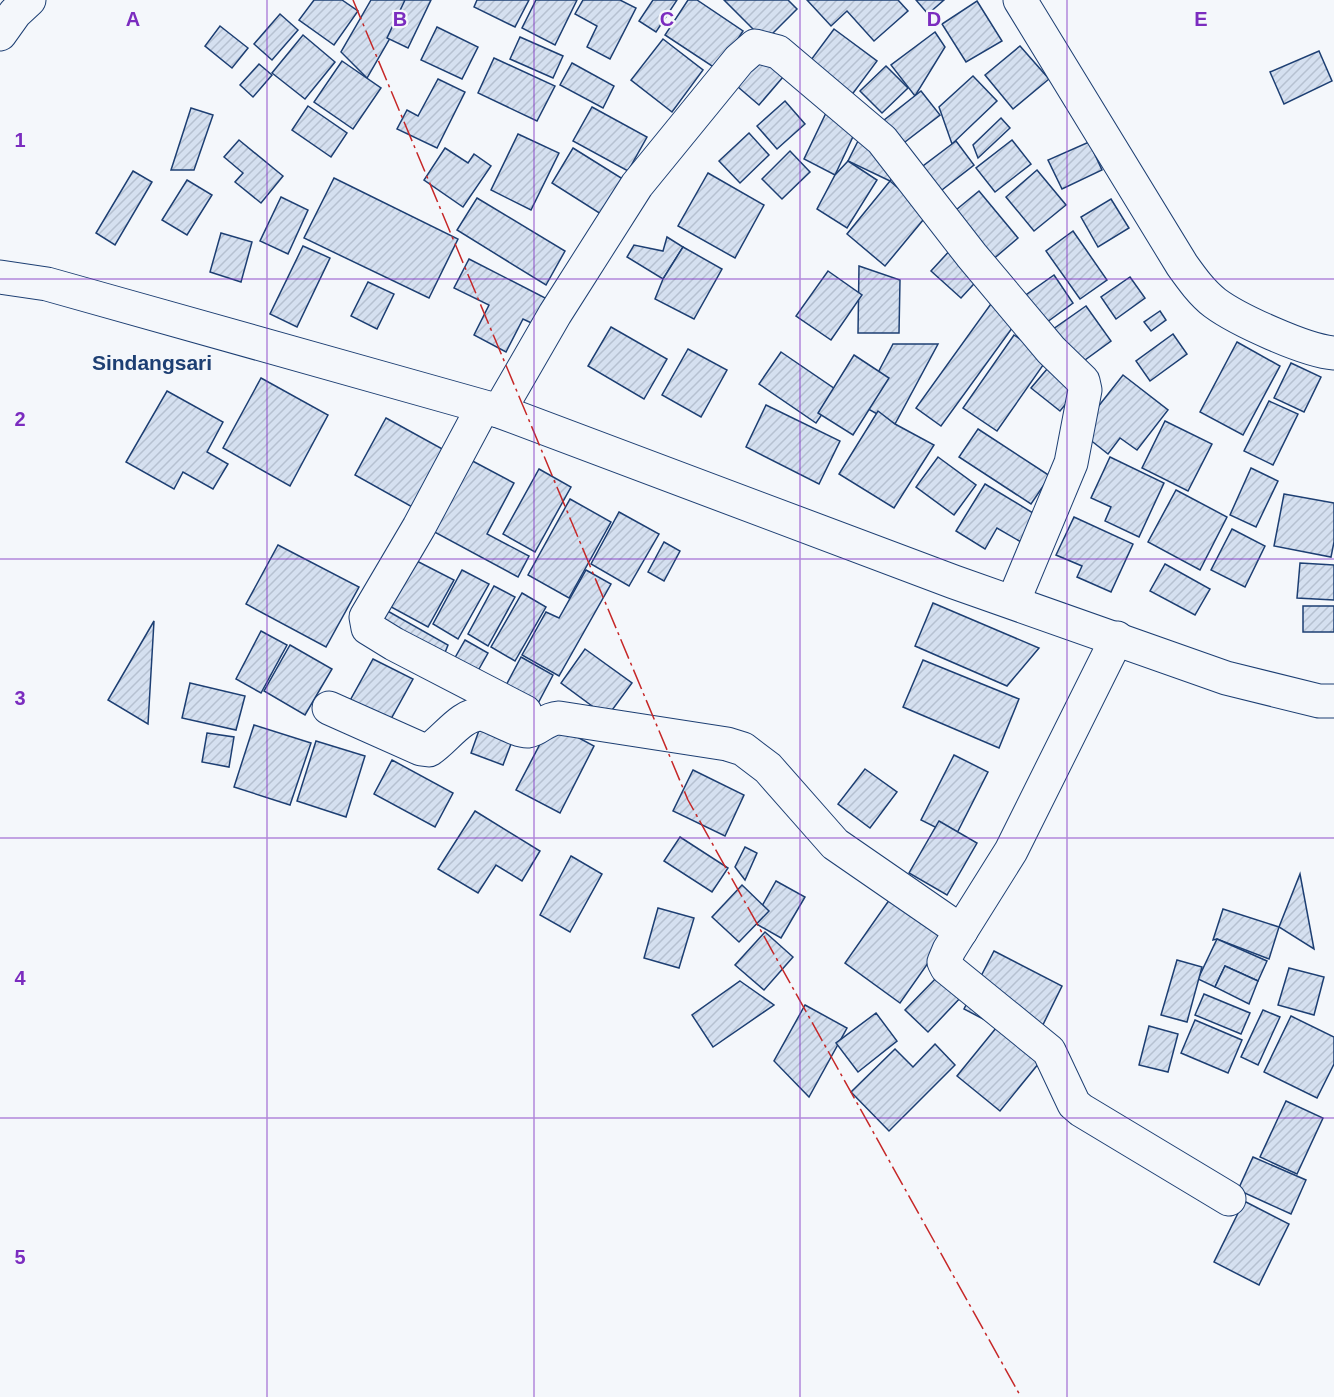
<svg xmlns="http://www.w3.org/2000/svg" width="1334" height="1397" viewBox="0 0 1334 1397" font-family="Helvetica,sans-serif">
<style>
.building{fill:url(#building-hatch);stroke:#1d3f73;stroke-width:1.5}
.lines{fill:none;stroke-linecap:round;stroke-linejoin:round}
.minor-casing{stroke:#1d3f73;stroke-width:35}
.minor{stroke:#f4f7fb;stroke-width:33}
.power{stroke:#c62828;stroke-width:1.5;stroke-dasharray:21 4.5 3 4.5;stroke-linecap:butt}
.grid{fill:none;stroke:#7b2cbf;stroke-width:1.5;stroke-opacity:0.55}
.labels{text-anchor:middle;stroke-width:4.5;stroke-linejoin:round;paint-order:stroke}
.quarter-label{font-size:21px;font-weight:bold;fill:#1d3f73;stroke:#f4f7fb}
.grid-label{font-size:20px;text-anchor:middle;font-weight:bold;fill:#7b2cbf;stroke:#f4f7fb;stroke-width:4.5;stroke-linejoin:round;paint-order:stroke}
</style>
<defs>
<pattern id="building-hatch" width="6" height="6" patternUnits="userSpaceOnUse" patternTransform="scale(1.5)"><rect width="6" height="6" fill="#d5e0f0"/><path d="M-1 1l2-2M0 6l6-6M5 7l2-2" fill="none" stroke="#b6c1d1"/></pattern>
</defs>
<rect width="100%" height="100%" fill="#f4f7fb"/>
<g class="building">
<path d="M314,0H342L358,11L334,45L299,20Z"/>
<path d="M371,0H412L367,78L341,52Z"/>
<path d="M405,0H431L408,48L387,38Z"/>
<path d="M477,0H529L515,27L474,7Z"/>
<path d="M536,0H577L555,45L522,28Z"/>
<path d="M583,0H620L636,8L610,59L587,47L597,26L575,14Z"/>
<path d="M653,0H677L656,32L639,21Z"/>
<path d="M688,0H697L743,31L718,70L665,35Z"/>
<path d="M724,0H788L797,9L765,41Z"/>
<path d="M807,0H898L908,11L874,41L847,11L831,26Z"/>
<path d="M916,0H944L928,14Z"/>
<path d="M977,1L1002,41L966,62L942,24Z"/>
<path d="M280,14L298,30L272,60L254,44Z"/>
<path d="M220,26L248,48L232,68L205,46Z"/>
<path d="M437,27L478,47L462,79L421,60Z"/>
<path d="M834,29L877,61L848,100L805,68Z"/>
<path d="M935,32L945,47L915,96L891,65Z"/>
<path d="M303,35L335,62L305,99L272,73Z"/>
<path d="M520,37L563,56L553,78L510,59Z"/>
<path d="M663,39L703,70L672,112L631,80Z"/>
<path d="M1020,46L1049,79L1013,109L985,75Z"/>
<path d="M1319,51L1332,81L1284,104L1270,72Z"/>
<path d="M756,53L783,77L759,105L731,81Z"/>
<path d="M494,58L555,86L537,121L478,93Z"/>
<path d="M342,61L381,88L353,129L314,102Z"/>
<path d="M572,63L614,86L603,108L560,85Z"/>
<path d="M259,64L272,75L253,97L240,85Z"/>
<path d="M886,66L908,88L882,113L860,91Z"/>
<path d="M973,76L997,101L952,144L939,107Z"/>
<path d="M438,79L465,92L437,148L397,129L407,110L418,116Z"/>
<path d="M921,91L940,115L901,145L883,121Z"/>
<path d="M785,101L805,124L777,149L757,126Z"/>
<path d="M308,106L347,133L331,157L292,130Z"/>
<path d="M592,107L647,137L628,171L573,141Z"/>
<path d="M191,108L213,115L194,170H171Z"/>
<path d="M826,113L857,128L835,175L804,159Z"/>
<path d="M1001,118L1010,128L978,158L973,145Z"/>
<path d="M749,133L769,155L740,183L719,161Z"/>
<path d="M518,134L559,153L531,210L491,190Z"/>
<path d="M859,139L900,167L890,181L848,161Z"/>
<path d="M239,140L283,176L261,203L235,182L243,173L224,157Z"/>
<path d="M1012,140L1031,164L995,192L976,168Z"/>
<path d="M956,141L974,165L938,193L919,169Z"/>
<path d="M1089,142L1102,170L1062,189L1048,160Z"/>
<path d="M445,148L468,163L474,154L491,166L463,207L424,180Z"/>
<path d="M573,148L626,181L604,216L552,183Z"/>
<path d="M790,151L810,172L782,199L762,179Z"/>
<path d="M848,161L877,180L847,228L817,209L835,175Z"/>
<path d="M1037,170L1066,205L1034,231L1006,197Z"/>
<path d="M133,171L152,182L115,245L96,233Z"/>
<path d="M708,173L764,205L735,258L678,226Z"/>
<path d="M334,178L458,239L429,298L304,238Z"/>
<path d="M187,180L212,195L187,235L162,220Z"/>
<path d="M890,181L928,214L885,266L847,234Z"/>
<path d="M979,191L1018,238L984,267L945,219Z"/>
<path d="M281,197L308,210L288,254L260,241Z"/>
<path d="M477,198L565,251L546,285L457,230Z"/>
<path d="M1111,199L1129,228L1098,247L1081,217Z"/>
<path d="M1073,231L1107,280L1080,299L1046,251Z"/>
<path d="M221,233L252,242L241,282L210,272Z"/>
<path d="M667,237L683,247L663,279L627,257L634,245L663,251Z"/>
<path d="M303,246L330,258L297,327L270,314Z"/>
<path d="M683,247L722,269L694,319L655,299L663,279Z"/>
<path d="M953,247L983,274L961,298L931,271Z"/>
<path d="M469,259L553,302L540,327L523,319L506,352L474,335L489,305L454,288Z"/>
<path d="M859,266L900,280L899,333H858Z"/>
<path d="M828,271L862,295L831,340L796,316Z"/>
<path d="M1054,275L1073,303L1043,325L1023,297Z"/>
<path d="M1130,277L1145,298L1116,319L1101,297Z"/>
<path d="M368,282L394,294L377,329L351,316Z"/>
<path d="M993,301L1018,320L941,426L916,408Z"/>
<path d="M1086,306L1111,341L1074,368L1049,332Z"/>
<path d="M1160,311L1166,320L1151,331L1144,322Z"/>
<path d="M611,327L667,359L644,399L588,366Z"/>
<path d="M1173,334L1187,354L1150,381L1136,361Z"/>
<path d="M1014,335L1048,358L997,431L963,408Z"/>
<path d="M1237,342L1280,366L1243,435L1200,412Z"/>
<path d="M893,344H938L895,424L861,405Z"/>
<path d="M688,349L727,370L701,417L662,395Z"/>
<path d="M781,352L838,391L816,423L759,384Z"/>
<path d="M854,355L889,378L853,435L818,413Z"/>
<path d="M1053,362L1081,385L1060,411L1031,388Z"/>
<path d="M1291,363L1321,377L1304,412L1274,398Z"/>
<path d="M1123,375L1168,410L1137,450L1120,438L1108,454L1079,431Z"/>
<path d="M261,378L328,415L290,486L223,448Z"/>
<path d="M167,391L223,422L207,452L228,464L213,489L183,472L174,489L126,462Z"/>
<path d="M1269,401L1298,414L1273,465L1244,451Z"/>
<path d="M766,405L840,441L819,484L746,447Z"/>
<path d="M878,411L895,424L934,445L894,508L839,474Z"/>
<path d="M386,418L446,451L414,508L355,475Z"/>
<path d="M1165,421L1212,444L1188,491L1142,468Z"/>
<path d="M978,429L1050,476L1031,504L959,457Z"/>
<path d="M465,457L514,483L487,534L529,556L518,577L427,528Z"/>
<path d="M938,457L976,485L954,515L916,487Z"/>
<path d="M1110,457L1164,483L1139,537L1105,521L1111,507L1091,498Z"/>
<path d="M1251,468L1278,481L1256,527L1230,515Z"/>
<path d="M539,469L571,487L535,552L503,534Z"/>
<path d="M985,484L1038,516L1021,542L997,528L985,549L956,531Z"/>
<path d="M1176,490L1227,517L1200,570L1148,542Z"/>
<path d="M1284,494L1334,503V542L1331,557L1274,546Z"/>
<path d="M570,499L611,522L569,598L528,575Z"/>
<path d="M619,512L659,534L629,586L591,564Z"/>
<path d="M1074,517L1133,544L1111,592L1077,577L1082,566L1056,555Z"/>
<path d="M1232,529L1265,546L1245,587L1211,570Z"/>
<path d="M664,542L680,551L664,581L648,572Z"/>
<path d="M278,545L359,587L326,647L246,604Z"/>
<path d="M407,556L454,580L428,627L382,602Z"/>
<path d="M1300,563L1334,565V600L1297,598Z"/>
<path d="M1165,564L1210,589L1195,615L1150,591Z"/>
<path d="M462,570L489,584L458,639L433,624Z"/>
<path d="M586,570L611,584L559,676L522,655L546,612L559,618Z"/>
<path d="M494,586L515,597L488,646L468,634Z"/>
<path d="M522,593L546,607L515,661L491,647Z"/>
<path d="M933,603L1039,648L1007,686L915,646Z"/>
<path d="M377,605L448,645L442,660L371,620Z"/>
<rect x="1303" y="606" width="31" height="26"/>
<path d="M154,621L148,724L108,700Z"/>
<path d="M261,631L287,645L261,693L236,679Z"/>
<path d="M465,640L488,653L475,676L452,663Z"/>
<path d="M290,645L332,669L305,715L264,691Z"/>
<path d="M585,649L632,683L607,717L561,683Z"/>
<path d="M521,657L553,675L535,709L503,691Z"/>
<path d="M373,659L413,679L386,728L347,706Z"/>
<path d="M923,660L1019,699L999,748L903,707Z"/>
<path d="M190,683L245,696L236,730L182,718Z"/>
<path d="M483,719L516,731L503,765L471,753Z"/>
<path d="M551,723L594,746L560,813L516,790Z"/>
<path d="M254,725L311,743L290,805L234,787Z"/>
<path d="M207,733L234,737L229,767L202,762Z"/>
<path d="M316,741L365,756L346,817L297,801Z"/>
<path d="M954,755L988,772L955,837L921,820Z"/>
<path d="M392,760L453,793L435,827L374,794Z"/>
<path d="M865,769L897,792L870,828L838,804Z"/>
<path d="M693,770L744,795L725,836L673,811Z"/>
<path d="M475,811L540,851L522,881L496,865L478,893L438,869Z"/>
<path d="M939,821L977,843L947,895L909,873Z"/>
<path d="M680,837L728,868L712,892L664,861Z"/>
<path d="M745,847L757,853L745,880L735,867Z"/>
<path d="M571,856L602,874L570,932L540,915Z"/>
<path d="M1300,874L1314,949L1279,927Z"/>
<path d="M776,881L805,897L781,938L753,922Z"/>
<path d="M742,885L769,911L739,942L712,917Z"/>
<path d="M892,896L947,936L900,1003L845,963Z"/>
<path d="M658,908L694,918L679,968L644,958Z"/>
<path d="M1223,909L1279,927L1269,959L1217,939L1213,940Z"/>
<path d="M765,932L793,957L764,990L735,965Z"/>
<path d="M1217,939L1267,961L1258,981L1225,966L1215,987L1198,979Z"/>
<path d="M994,951L1062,986L1033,1045L964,1009Z"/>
<path d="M1177,960L1202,967L1187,1022L1161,1015Z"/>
<path d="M1225,966L1258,981L1249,1004L1215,987Z"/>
<path d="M1289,968L1324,977L1314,1015L1278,1005Z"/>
<path d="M940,974L962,996L928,1032L905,1010Z"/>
<path d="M740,981L774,1005L713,1047L692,1015Z"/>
<path d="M1204,994L1250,1013L1241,1034L1195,1015Z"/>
<path d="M805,1005L847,1028L809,1097L774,1061Z"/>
<path d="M1263,1010L1280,1017L1258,1065L1241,1057Z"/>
<path d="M876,1013L897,1041L858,1072L836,1043Z"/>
<path d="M1291,1016L1334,1037V1064L1317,1098L1264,1072Z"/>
<path d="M1195,1020L1242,1040L1228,1073L1181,1053Z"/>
<path d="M1149,1026L1178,1034L1168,1072L1139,1065Z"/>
<path d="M996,1028L1039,1063L1000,1111L957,1076Z"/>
<path d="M935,1044L955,1065L889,1131L851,1092L895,1049L913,1067Z"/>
<path d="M1286,1101L1323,1118L1297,1174L1260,1157Z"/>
<path d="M1253,1157L1306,1180L1291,1214L1238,1190Z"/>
<path d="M1244,1201L1289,1224L1259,1285L1214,1262Z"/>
</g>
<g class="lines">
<defs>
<g id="minor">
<path d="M1020,0L1182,265C1192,279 1202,293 1215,303C1238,320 1306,351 1334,353"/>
<path d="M0,34L15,13L29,0"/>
<path d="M0,277L47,284L499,411L954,582L1226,678L1319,701H1334"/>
<path d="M483,407L419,527L366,617L368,628L394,644L525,712"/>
<path d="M499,411L555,314L637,185L739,60L755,46L778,52L882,140L972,256L1051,350L1083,381L1085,390L1071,463L1013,602"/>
<path d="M1117,638L1011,851L949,950L944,962L947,968L1049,1051L1074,1104L1081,1110L1229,1199"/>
<path d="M329,708L421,749L429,750C446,739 461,714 482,714C494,717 518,732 528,731C540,729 544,719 559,718L727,744L743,749L768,768L835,844L961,931"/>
</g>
</defs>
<use href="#minor" class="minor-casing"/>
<use href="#minor" class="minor"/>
<path class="power" d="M353,0L688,800L1021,1397"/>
</g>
<path class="grid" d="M267,0V1397M534,0V1397M800,0V1397M1067,0V1397M0,279H1334M0,559H1334M0,838H1334M0,1118H1334"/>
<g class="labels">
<g class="quarter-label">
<text x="152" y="370">Sindangsari</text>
</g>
</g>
<g class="grid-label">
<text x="133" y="26">A</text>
<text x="400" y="26">B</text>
<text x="667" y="26">C</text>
<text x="934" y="26">D</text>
<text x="1201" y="26">E</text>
<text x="20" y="147">1</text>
<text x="20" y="426">2</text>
<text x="20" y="705">3</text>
<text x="20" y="985">4</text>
<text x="20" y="1264">5</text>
</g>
</svg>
